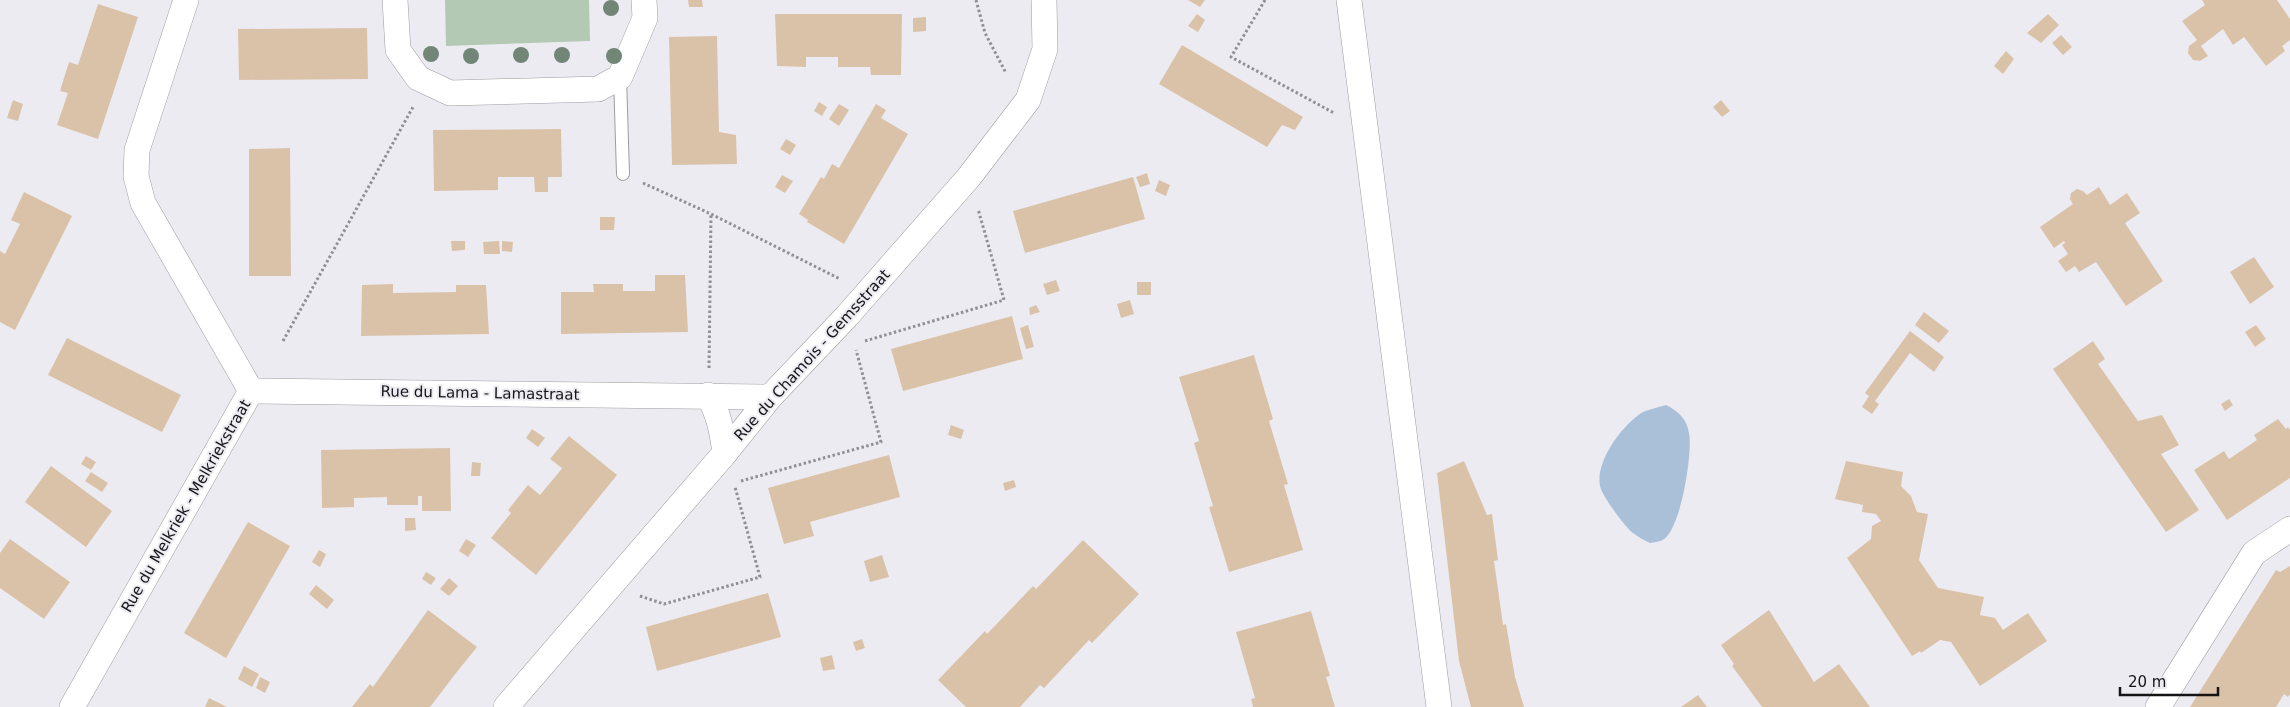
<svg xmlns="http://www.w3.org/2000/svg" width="2290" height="707" viewBox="0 0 2290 707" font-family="'DejaVu Sans',sans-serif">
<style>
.green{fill:#b4c9b4}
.water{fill:#aac0d9}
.building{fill:#dac2a9}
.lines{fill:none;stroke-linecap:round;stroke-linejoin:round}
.service-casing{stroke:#9e9ca2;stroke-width:14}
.minor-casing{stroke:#9e9ca2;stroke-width:26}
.path{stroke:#908f94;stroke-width:3;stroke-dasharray:2.5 2.5;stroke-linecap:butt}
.service{stroke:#fff;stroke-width:12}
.minor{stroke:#fff;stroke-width:25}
.tree{fill:#728677}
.labels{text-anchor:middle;stroke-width:4;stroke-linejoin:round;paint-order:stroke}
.street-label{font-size:15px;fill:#141416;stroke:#edebf2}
</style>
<rect width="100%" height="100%" fill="#edebf2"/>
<path class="green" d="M445,0H589L590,41L446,46Z"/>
<path class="water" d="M1666,405C1678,411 1687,419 1689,433C1693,452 1681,528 1664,539C1661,542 1654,542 1650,543C1644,540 1638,537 1633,533C1625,527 1602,496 1600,486C1595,461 1623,424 1643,412C1650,409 1659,407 1666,405Z"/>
<g class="building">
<path d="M688,0H702L703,7H689Z"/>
<path d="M1188,0H1205L1200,7Z"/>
<path d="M2202,0H2277L2290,19V40L2282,46L2285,51L2266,66L2244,37L2233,45L2223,29L2201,46L2208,56L2200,61L2193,60L2188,53L2189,46L2197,40L2182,21L2205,5Z"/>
<path d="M98,4L138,17L98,139L57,125L68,93L60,91L69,62L78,65Z"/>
<path d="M775,14H902L901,75H871L870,67H838V57H806V67L777,66Z"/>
<path d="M1197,14L1205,20L1198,32L1188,26Z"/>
<path d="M2048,14L2059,25L2041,43L2027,33Z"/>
<path d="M926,17V31L913,32V18Z"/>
<path d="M367,28L368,79L239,80L238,29Z"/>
<path d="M2061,35L2072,47L2063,55L2052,43Z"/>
<path d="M717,36L719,132L736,135L737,164L672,165L669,37Z"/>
<path d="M1182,45L1303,117L1295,130L1282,125L1267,147L1159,84Z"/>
<path d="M2006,51L2014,59L2003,74L1994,66Z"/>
<path d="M13,100L23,104L18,121L7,118Z"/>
<path d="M1721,100L1730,111L1722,117L1713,107Z"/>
<path d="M819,102L827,107L822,116L814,111Z"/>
<path d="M839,104L849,110L839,126L829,119Z"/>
<path d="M876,104L886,110L881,118L908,134L844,244L807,222L808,220L799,214L821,177L824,179L832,164L839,168Z"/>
<path d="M561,129L562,177H548V192H535L534,177H498V190L434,191L433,130Z"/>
<path d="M786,139L796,145L790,155L780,149Z"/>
<path d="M290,148L291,276H249V149Z"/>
<path d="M1147,173L1150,184L1140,187L1136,177Z"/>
<path d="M782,175L793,181L785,193L775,187Z"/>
<path d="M1133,177L1145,219L1025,253L1013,211Z"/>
<path d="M1159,180L1170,185L1166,196L1155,191Z"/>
<path d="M2099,187L2110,205L2127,193L2140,213L2125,223L2163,281L2126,306L2096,262L2079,272L2075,266L2066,272L2058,261L2068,254L2062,245L2065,243L2064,241L2054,248L2040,227L2073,204L2070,199L2071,193L2077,189L2083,191L2087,195Z"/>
<path d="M24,192L72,216L15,330L0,322V251L5,254L20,224L11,220Z"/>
<path d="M600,217H615L614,230H600Z"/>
<path d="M451,241H465V250L452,251Z"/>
<path d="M499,241L500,254H484L483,242Z"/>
<path d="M502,241L513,242L512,252L502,251Z"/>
<path d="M2254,257L2274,287L2250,304L2230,272Z"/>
<path d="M655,275H685L688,332L561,334V292H594L593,284H623V291H655Z"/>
<path d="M1056,280L1060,291L1047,295L1043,284Z"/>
<rect x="1137" y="282" width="14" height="13"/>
<path d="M393,284V293L456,292V285H486L489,334L361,336L362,285Z"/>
<path d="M1130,300L1134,314L1121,318L1117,304Z"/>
<path d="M1036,305L1040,312L1030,315L1029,308Z"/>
<path d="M1924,312L1949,331L1939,343L1915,325Z"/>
<path d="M1012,316L1023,359L903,391L891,349Z"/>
<path d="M1028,325L1034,347L1026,349L1020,328Z"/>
<path d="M2256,325L2266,339L2255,347L2245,332Z"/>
<path d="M1910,331L1944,357L1934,372L1910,353L1875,401L1879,404L1872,414L1862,407L1869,396L1865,393Z"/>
<path d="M67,338L181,395L162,432L48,375Z"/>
<path d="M2093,341L2105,359L2098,364L2138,421L2162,415L2179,445L2161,454L2199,510L2166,532L2053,369Z"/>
<path d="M1254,355L1273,419L1269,421L1288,484L1284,485L1303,550L1229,572L1209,507L1213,506L1194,443L1199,441L1179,377Z"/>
<path d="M2229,399L2233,405L2225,411L2221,404Z"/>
<path d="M2278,419L2286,429L2288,427L2290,430V478L2227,520L2194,470L2224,451L2229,459L2257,440L2254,435Z"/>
<path d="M951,425L964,430L961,439L948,435Z"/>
<path d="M532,429L545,438L538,447L526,438Z"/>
<path d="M569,436L617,475L536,575L491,538L511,513L508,510L528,485L540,495L560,471L562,468L550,459Z"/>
<path d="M450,448L451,511H422V496H418V505H387V497L354,498V507L322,508L321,450Z"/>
<path d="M889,455L900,497L810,522L814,536L784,544L768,488Z"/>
<path d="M86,456L96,462L91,470L81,464Z"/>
<path d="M1464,461L1487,515L1492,514L1498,560L1494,561L1503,625L1506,624L1515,677L1524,707H1471L1459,661L1437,473Z"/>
<path d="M1846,461L1903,472L1901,486L1911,496L1917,512L1928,514L1919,560L1938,588L1984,597L1980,615L1995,618L2003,630L2028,613L2047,641L1980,686L1951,642L1940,640L1921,653L1920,651L1912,656L1847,558L1871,539L1872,526L1881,521L1876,514L1862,512L1863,505L1835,499Z"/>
<path d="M472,462L481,463L480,476H471Z"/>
<path d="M51,466L112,511L86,547L25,502Z"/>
<path d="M91,472L108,483L102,492L85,481Z"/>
<path d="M1014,480L1016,487L1005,491L1003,483Z"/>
<path d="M405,518H415L416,530L405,531Z"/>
<path d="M248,522L290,546L226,658L184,633Z"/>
<path d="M10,539L70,582L44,619L0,588V553Z"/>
<path d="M466,539L476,545L468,557L459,551Z"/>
<path d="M1083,540L1139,594L1092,643L1089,640L1044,688L1040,685L1020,707H966L938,680L985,631L987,634L1033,586L1036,589Z"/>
<path d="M319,550L326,554L320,567L312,562Z"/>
<path d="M882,555L889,577L870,582L864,561Z"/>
<path d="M2290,566V694L2288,697L2284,694L2276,707H2190L2276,570L2280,572Z"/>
<path d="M426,572L436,578L431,585L422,579Z"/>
<path d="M449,578L458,586L449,596L440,589Z"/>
<path d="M316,585L334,600L327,609L309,594Z"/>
<path d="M768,593L781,637L657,671L646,627Z"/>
<path d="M428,610L477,647L456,673L430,707H352L370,684L373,687Z"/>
<path d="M1769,610L1814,682L1839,664L1870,707H1762L1732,666L1734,664L1721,645Z"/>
<path d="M1311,611L1330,676L1326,677L1335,707H1253L1251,699L1255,698L1236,632Z"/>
<path d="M862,639L865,648L856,651L853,642Z"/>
<path d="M832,655L835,669L823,671L820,658Z"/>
<path d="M244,666L259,674L252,687L238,679Z"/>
<path d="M260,677L270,682L265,693L256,688Z"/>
<path d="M1698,695L1707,707H1681Z"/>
<path d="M209,698L227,707H205Z"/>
</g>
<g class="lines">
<defs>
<path id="service" d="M620,77L623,174"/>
<g id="minor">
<path d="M395,0L398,50L418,78L450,93L598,89L620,77L645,18L644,0"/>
<path d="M1349,0L1439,707"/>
<path d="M251,391L770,397"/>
<path d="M708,395C719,414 722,431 725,453"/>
<path d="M72,707L251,391L143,203L136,176L137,150L186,0"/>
<path d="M506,707L725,453L770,397L847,316L969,177L1028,100L1045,49L1044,0"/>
<path d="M2158,707L2254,553L2290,529"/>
</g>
</defs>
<use href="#service" class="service-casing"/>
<use href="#minor" class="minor-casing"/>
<g class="path">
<path d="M976,0L985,33L1006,73"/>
<path d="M1265,0L1231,57L1334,113"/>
<path d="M643,183L711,214L840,279"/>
<path d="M283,341L413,107"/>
<path d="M865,341L1004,300L978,209"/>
<path d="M709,368L711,214"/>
<path d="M741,481L881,442L856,350"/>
<path d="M640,596L664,604L760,577L735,487"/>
</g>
<use href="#service" class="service"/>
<use href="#minor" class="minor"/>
</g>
<g class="tree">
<circle cx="611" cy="8" r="8"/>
<circle cx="431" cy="54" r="8"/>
<circle cx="521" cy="55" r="8"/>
<circle cx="562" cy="55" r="8"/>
<circle cx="471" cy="56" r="8"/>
<circle cx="614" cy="56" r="8"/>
</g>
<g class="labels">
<g class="street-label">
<text transform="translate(812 355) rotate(-48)" y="5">Rue du Chamois - Gemsstraat</text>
<text transform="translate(480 393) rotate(1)" y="5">Rue du Lama - Lamastraat</text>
<text transform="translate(186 506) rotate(-60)" y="5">Rue du Melkriek - Melkriekstraat</text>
</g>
</g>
<path d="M2120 687v8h98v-8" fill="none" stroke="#141416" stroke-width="2.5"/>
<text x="2128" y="687" font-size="15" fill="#141416" stroke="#edebf2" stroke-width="4" paint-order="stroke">20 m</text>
</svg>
